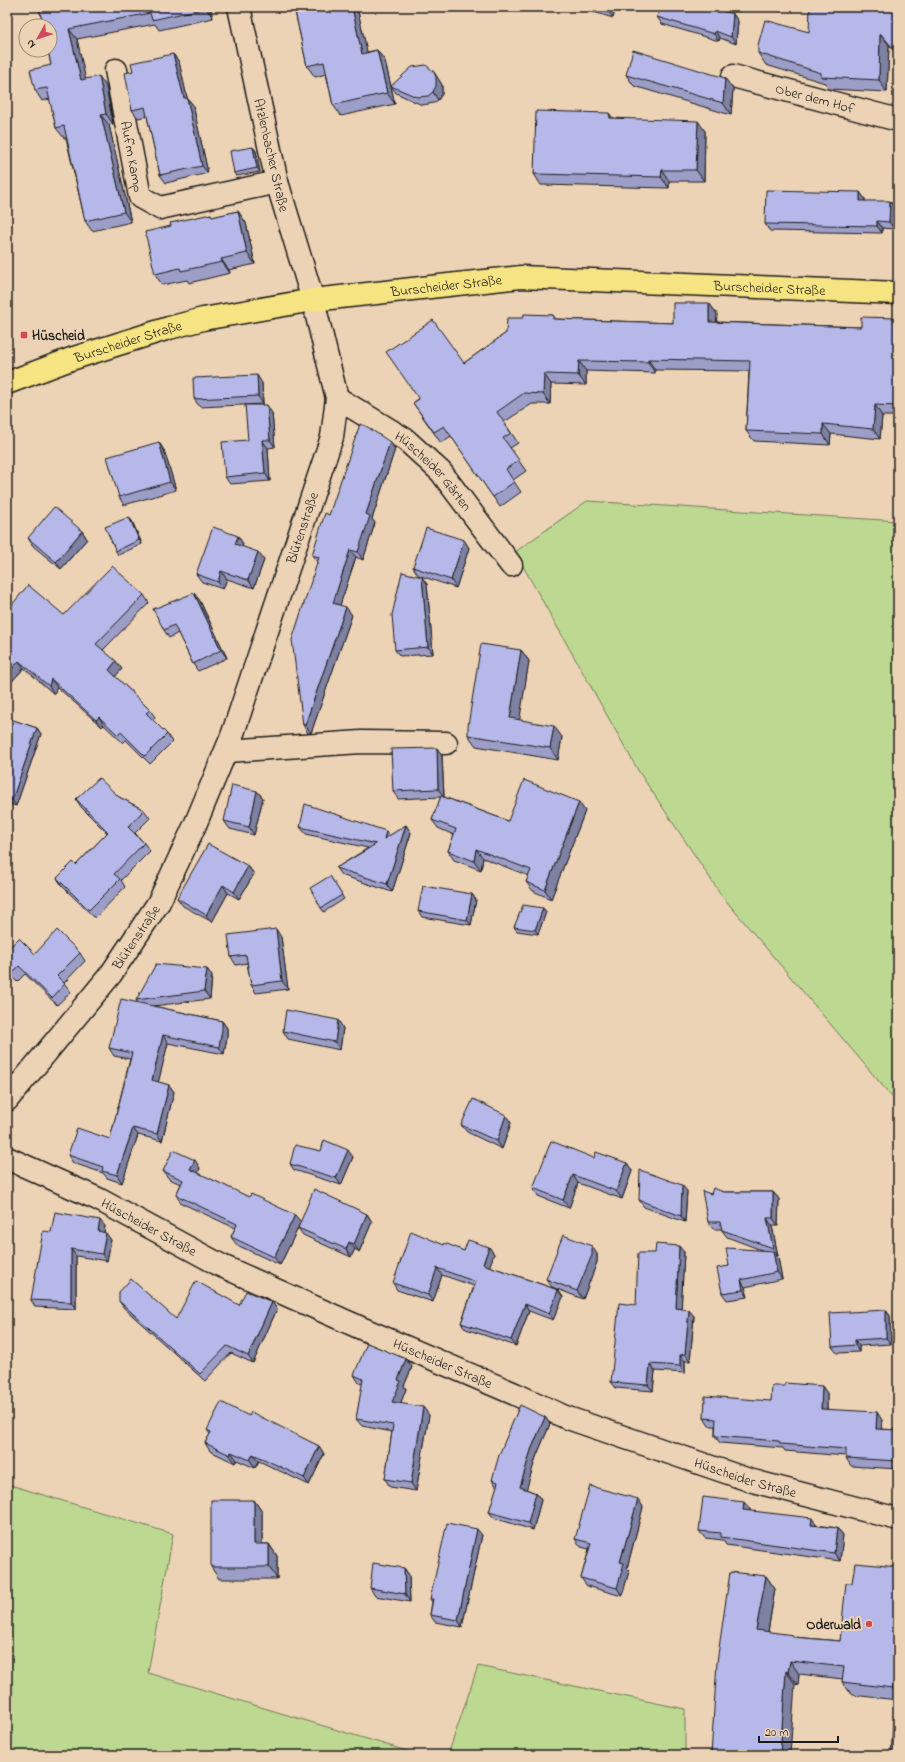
<svg xmlns="http://www.w3.org/2000/svg" width="905" height="1762" viewBox="0 0 905 1762" font-family="'Indie Flower',sans-serif">
<style>
.green{fill:#bdd991;stroke:#6c7a56}
.lines{fill:none;stroke-linecap:round;stroke-linejoin:round}
.minor-casing{stroke:#1c1c1c;stroke-width:25}
.primary-casing{stroke:#1c1c1c;stroke-width:25}
.minor{stroke:#edd3b5;stroke-width:22}
.primary{stroke:#f6e381;stroke-width:22}
.wall{fill:#9d9ec8;stroke:#1c1c1c}
.shaded-wall{fill:#7f81a3;stroke:#1c1c1c}
.building{fill:#b6b8e9;stroke:#1c1c1c}
.poi-dot{fill:#d1495b;stroke:#edd3b5;stroke-width:1.5}
.labels{text-anchor:middle;stroke-width:4;stroke-linejoin:round;paint-order:stroke}
.street-label{font-size:14px;fill:#1c1c1c;stroke:#edd3b5}
.poi-label{font-size:14px;font-weight:bold;fill:#1c1c1c;stroke:#edd3b5;text-anchor:start}
</style>
<rect width="100%" height="100%" fill="#edd3b5"/>
<filter id="ink" filterUnits="userSpaceOnUse"><feTurbulence type="fractalNoise" baseFrequency=".025" numOctaves="2"/><feDisplacementMap in="SourceGraphic" scale="8" xChannelSelector="R" yChannelSelector="G"/><feConvolveMatrix kernelMatrix="1 2 1 2 8 2 1 2 1" color-interpolation-filters="sRGB"/></filter>
<g filter="url(#ink)">
<g class="green">
<path d="M587,501L898,521V1104L722,896L639,772L515,552Z"/>
<path d="M7,1484L173,1534L148,1673L420,1755H7Z"/>
<path d="M478,1666L685,1709V1755H448Z"/>
</g>
<g class="lines">
<defs>
<g id="minor">
<path id="s1" d="M116,70L140,197L160,208L277,182"/>
<path id="s2" d="M733,76L898,120"/>
<path id="s3" d="M337,398L406,440L441,472L511,565"/>
<path d="M227,751L361,742L446,743"/>
<path id="s4" d="M7,1100L111,974L159,902L195,825L232,736L332,437L337,398L313,300L277,182L239,7"/>
<path id="s5" d="M7,1158L98,1199L222,1266L361,1328L515,1394L565,1417L749,1480L898,1519"/>
</g>
<g id="primary">
<path id="s6" d="M7,383L71,359L169,328L203,319L313,300L521,277L898,293"/>
</g>
</defs>
<use href="#minor" class="minor-casing"/>
<use href="#primary" class="primary-casing"/>
<use href="#minor" class="minor"/>
<use href="#primary" class="primary"/>
</g>
<g class="wall">
<path d="M39,7H210L213,18L159,30L155,24L77,39L85,79L106,86L113,124L109,125L131,222L92,231L85,221L66,138H64L56,128L50,99L42,101L35,90L51,65Z"/>
<path d="M294,7H357L367,52L377,50L385,61L395,104L341,116L333,105L326,74L315,77L307,66Z"/>
<path d="M549,7H561L560,10Z"/>
<path d="M578,7H616L613,18Z"/>
<path d="M898,7V56L889,45L887,92L829,89L825,83L766,65L758,53L809,32Z"/>
<path d="M733,14L738,21L736,44L720,38L719,41L662,24L657,17Z"/>
<path d="M173,54L179,62L187,98L193,105L208,173L166,183L160,175L147,116L138,118L132,110L133,71Z"/>
<path d="M626,75L733,89L731,115L634,86Z"/>
<path d="M439,80L442,85V94L438,100L434,103L422,105L396,93L391,86Z"/>
<path d="M613,118L705,131L704,181H669V188L541,185L534,174Z"/>
<path d="M253,147L256,151L260,172L236,176L234,173Z"/>
<path d="M865,199V201L895,208L894,229L882,228V233L770,231L765,224Z"/>
<path d="M238,211L246,223L255,264L229,270L230,273L189,283L187,280L162,285L155,274L171,226L211,214L213,217Z"/>
<path d="M709,303L717,314L716,322L861,327L898,318V416H882L880,439L831,434L830,445L754,441L746,431L749,371L655,370V373L586,371V385L551,384L550,404H532L504,422L518,443L510,448L526,471L513,480L521,492L500,507L451,436L441,443L413,403L464,363L506,333L523,318L553,315L556,319L673,323Z"/>
<path d="M262,383L263,404L200,407L194,399Z"/>
<path d="M272,413L275,447L268,448L270,481L230,484L225,477L248,440Z"/>
<path d="M390,442L395,449L372,519L375,523L363,560L356,557L340,605L352,615L311,733H308L303,725L317,562L312,555L329,515Z"/>
<path d="M164,450L176,490L124,505L119,497Z"/>
<path d="M132,521L142,544L118,555L116,551Z"/>
<path d="M82,531L87,539L61,569L33,546L28,538Z"/>
<path d="M238,536L243,544L242,546L264,560L254,588L227,579L223,589L202,582L196,574Z"/>
<path d="M464,540L469,548L456,588L418,575L413,567Z"/>
<path d="M427,584L433,654L400,656L395,650Z"/>
<path d="M194,593L200,601L227,658L198,671L193,664L178,633L169,638L164,630Z"/>
<path d="M144,595L149,603L103,650L122,669L115,676L150,710L155,717L153,720L167,734L172,742L150,764L126,740L123,743L104,725L102,727L57,687L54,694L24,668L7,687V611L64,615Z"/>
<path d="M521,650L529,661L519,720L562,737L558,760L476,746L468,735Z"/>
<path d="M7,718L37,728L41,734L16,806L7,803Z"/>
<path d="M437,748L442,756L444,797L508,821L585,811L551,899L533,891L526,882L529,876L483,858L481,870L454,860L448,851L454,835L438,828L432,820L441,797L398,799L393,791Z"/>
<path d="M257,791L263,798L254,835L230,829L224,821Z"/>
<path d="M119,797L144,810L150,818L135,833L144,843L150,851L121,880L125,887L95,918L62,886L57,878L76,865L107,833L81,807L76,799Z"/>
<path d="M406,825L411,833L392,892L341,875L336,868L368,848L306,834L300,827L389,836Z"/>
<path d="M248,866L254,874L239,899L228,893L212,922L183,906L177,898Z"/>
<path d="M330,876L344,899L324,912L321,908Z"/>
<path d="M472,894L476,900L471,925L422,917L418,911Z"/>
<path d="M543,908L546,912L538,934L517,931L514,927Z"/>
<path d="M281,937L288,989L256,993L251,985L247,963L236,965L231,957Z"/>
<path d="M7,950L35,954L80,953L85,961L64,983L71,992L57,1005L25,974L17,982L7,972Z"/>
<path d="M207,969L212,976L210,999L153,1006L222,1021L227,1028V1037L224,1054L168,1043L158,1082L169,1085L174,1092L162,1141L138,1135L122,1183L107,1178L103,1173L73,1163L68,1155L110,1139L130,1059L114,1056L109,1048L138,1003L136,1000Z"/>
<path d="M343,1028L340,1050L288,1039L283,1031Z"/>
<path d="M511,1123L502,1149L467,1132L461,1125Z"/>
<path d="M353,1157L341,1185L294,1170L290,1164Z"/>
<path d="M594,1158L627,1163L632,1171L622,1199L578,1183L569,1208L538,1196L533,1188Z"/>
<path d="M200,1168L198,1173L300,1222L367,1214L372,1222L359,1252L355,1249L351,1257L303,1235L298,1228L280,1265L237,1245L231,1237L235,1228L181,1203L176,1195L181,1184L169,1179L163,1171Z"/>
<path d="M687,1191L685,1222L644,1207L639,1200Z"/>
<path d="M724,1192H773L779,1199L778,1226H772L778,1256L776,1255L778,1258L782,1279L745,1287L748,1297L727,1300L722,1293L729,1266L764,1251L727,1237L721,1229H713L708,1222L711,1194Z"/>
<path d="M105,1226L104,1232L111,1240L107,1261L76,1256V1309L35,1307L31,1300L51,1232Z"/>
<path d="M444,1245L464,1251L489,1247L494,1254L489,1266L558,1290L563,1297L553,1320L529,1311L516,1346L466,1329L461,1323L474,1286L442,1275L433,1302L397,1290L393,1283Z"/>
<path d="M684,1252L681,1309L694,1316L690,1361H685V1373L655,1371L653,1391L616,1388L611,1382L636,1305L655,1253Z"/>
<path d="M597,1254V1262L583,1299L552,1287L546,1279Z"/>
<path d="M119,1301L176,1319L239,1305L272,1302L277,1309L253,1363L231,1353L205,1381L124,1308Z"/>
<path d="M886,1310L890,1316L891,1344L859,1346V1352L837,1353L832,1347Z"/>
<path d="M406,1359L412,1367L404,1386L406,1389L400,1404L429,1415L416,1491L390,1487L385,1479L392,1432L362,1426L356,1419L363,1384L359,1383L354,1375Z"/>
<path d="M827,1393V1409L882,1420L881,1429L898,1430V1469L851,1466L846,1458V1456L785,1451L783,1448L720,1443L715,1436V1426H709L704,1418L771,1401Z"/>
<path d="M249,1416L319,1446L324,1454L309,1485L259,1461L255,1468L237,1460L235,1463L210,1451L205,1443L210,1434L207,1430Z"/>
<path d="M545,1417L550,1424L536,1457L526,1489L536,1493L541,1500L533,1530L494,1518L489,1512L497,1487L492,1480Z"/>
<path d="M638,1499L643,1507L627,1568L629,1571L622,1596L587,1586L581,1578L589,1549L581,1547L575,1539Z"/>
<path d="M254,1500L262,1512V1544H269L277,1556V1579H219L211,1567Z"/>
<path d="M750,1509V1511L817,1525L837,1528L843,1535L840,1561L726,1545L723,1540L705,1538L699,1531Z"/>
<path d="M482,1535L462,1627L435,1622L430,1615L432,1602L430,1599Z"/>
<path d="M898,1567V1700L852,1695L842,1682L843,1679L799,1674L798,1685L795,1684L711,1755L766,1576L775,1589L768,1632L794,1637L840,1641L852,1583Z"/>
<path d="M404,1568L409,1575L410,1602L375,1596L370,1588Z"/>
</g>
<g class="shaded-wall">
<path d="M206,7H210L213,18L206,8Z"/>
<path d="M352,7H357L370,65L362,54Z"/>
<path d="M558,7H561L560,10Z"/>
<path d="M608,7H616L613,18L607,10Z"/>
<path d="M733,14L738,21L736,44L731,37Z"/>
<path d="M69,29L77,39L88,90L81,80Z"/>
<path d="M715,31L720,38L719,41L714,34Z"/>
<path d="M880,33L889,45L887,92L879,80Z"/>
<path d="M377,50L385,61L395,104L387,93Z"/>
<path d="M173,54L179,62L189,106L184,98Z"/>
<path d="M434,72L439,80L442,85V94L438,100L433,92Z"/>
<path d="M99,76L106,86L113,124L106,114Z"/>
<path d="M725,78L733,89L731,115L723,103Z"/>
<path d="M187,98L193,105L208,173L202,166Z"/>
<path d="M609,113L617,123L610,118Z"/>
<path d="M101,115L109,125L131,222L124,212Z"/>
<path d="M698,121L705,131L704,181L696,170Z"/>
<path d="M253,147L256,151L260,172L257,168Z"/>
<path d="M662,170L669,181V188L661,177Z"/>
<path d="M860,192L865,199V208L860,201Z"/>
<path d="M890,201L895,208L894,229L889,222Z"/>
<path d="M238,211L246,223L255,264L247,253Z"/>
<path d="M877,221L882,228V233L877,226Z"/>
<path d="M221,259L229,270L230,273L222,262Z"/>
<path d="M709,303L717,314L716,332L709,322Z"/>
<path d="M648,359L655,370V373L648,362Z"/>
<path d="M579,361L586,371V385L578,375Z"/>
<path d="M544,374L551,384L550,404L543,394Z"/>
<path d="M257,375L262,383L263,404L258,396Z"/>
<path d="M267,405L272,413L275,447L270,440Z"/>
<path d="M875,405L882,416L880,439L873,429Z"/>
<path d="M823,424L831,434L830,445L823,434Z"/>
<path d="M262,440L268,448L270,481L265,473Z"/>
<path d="M159,442L164,450L176,490L170,482Z"/>
<path d="M390,442L395,449L372,519L375,523L363,560L358,552L366,514Z"/>
<path d="M129,517L132,521L142,544L139,540Z"/>
<path d="M82,531L87,539L61,569L56,562Z"/>
<path d="M238,536L243,544L240,552L235,544Z"/>
<path d="M464,540L469,548L456,588L451,580Z"/>
<path d="M350,550L356,557L338,611L333,603Z"/>
<path d="M258,552L264,560L254,588L248,580Z"/>
<path d="M221,571L227,579L223,589L218,582Z"/>
<path d="M422,577L427,584L433,654L428,647Z"/>
<path d="M194,593L200,601L227,658L221,650Z"/>
<path d="M346,607L352,615L311,733L305,725Z"/>
<path d="M521,650L529,661L518,730L510,718Z"/>
<path d="M19,661L24,668L7,687V674Z"/>
<path d="M116,661L122,669L114,678L109,670Z"/>
<path d="M51,679L57,687L54,694L49,686Z"/>
<path d="M99,717L104,725L102,727L96,720Z"/>
<path d="M554,726L562,737L558,760L550,748Z"/>
<path d="M37,728L41,734L16,806L12,800Z"/>
<path d="M437,748L442,756L444,797L438,789Z"/>
<path d="M257,791L263,798L254,835L249,827Z"/>
<path d="M579,802L585,811L551,899L545,890Z"/>
<path d="M406,825L411,833L392,892L387,884Z"/>
<path d="M386,831L391,839H384Z"/>
<path d="M476,849L483,858L481,870L474,861Z"/>
<path d="M248,866L254,874L239,899L234,892Z"/>
<path d="M223,885L228,893L212,922L206,915Z"/>
<path d="M472,894L476,900L471,925L467,920Z"/>
<path d="M543,908L546,912L538,934L535,930Z"/>
<path d="M276,929L281,937L288,989L282,981Z"/>
<path d="M207,969L212,976L210,999L204,991Z"/>
<path d="M338,1020L343,1028L340,1050L335,1042Z"/>
<path d="M222,1021L227,1028V1037L224,1054L219,1047Z"/>
<path d="M163,1035L168,1043L157,1088L152,1080Z"/>
<path d="M7,1045L10,1049L7,1052Z"/>
<path d="M169,1085L174,1092L162,1141L157,1134Z"/>
<path d="M506,1115L511,1123L502,1149L497,1141Z"/>
<path d="M133,1128L138,1135L122,1183L117,1175Z"/>
<path d="M348,1150L353,1157L341,1185L336,1178Z"/>
<path d="M195,1160L200,1168L196,1177L190,1169Z"/>
<path d="M627,1163L632,1171L622,1199L616,1191Z"/>
<path d="M573,1175L578,1183L569,1208L563,1200Z"/>
<path d="M682,1185L687,1191L685,1222L681,1216Z"/>
<path d="M773,1192L779,1199L778,1226L773,1218Z"/>
<path d="M367,1214L372,1222L359,1252L354,1244Z"/>
<path d="M295,1215L301,1222L280,1265L274,1257Z"/>
<path d="M767,1218L772,1226L778,1256L773,1248Z"/>
<path d="M100,1220L105,1226L103,1238L98,1231Z"/>
<path d="M106,1233L111,1240L107,1261L102,1254Z"/>
<path d="M349,1242L355,1249L351,1257L346,1249Z"/>
<path d="M592,1246L597,1254V1262L583,1299L577,1291Z"/>
<path d="M679,1246L684,1252L681,1315L676,1308Z"/>
<path d="M489,1247L494,1254L488,1271L483,1264Z"/>
<path d="M71,1249L76,1256V1309L71,1302Z"/>
<path d="M773,1251L778,1258L782,1279L777,1272Z"/>
<path d="M437,1268L442,1275L433,1302L428,1295Z"/>
<path d="M741,1280L745,1287L748,1297L743,1290Z"/>
<path d="M558,1290L563,1297L553,1320L549,1314Z"/>
<path d="M272,1302L277,1309L253,1363L248,1356Z"/>
<path d="M525,1304L529,1311L516,1346L511,1340Z"/>
<path d="M689,1310L694,1316L690,1361L685,1354Z"/>
<path d="M886,1310L890,1316L891,1344L886,1338Z"/>
<path d="M855,1340L859,1346V1352L855,1345Z"/>
<path d="M680,1355L685,1361V1373L680,1366Z"/>
<path d="M406,1359L412,1367L404,1386L406,1389L398,1410L392,1402L398,1380Z"/>
<path d="M650,1364L655,1371L653,1391L648,1385Z"/>
<path d="M822,1386L827,1393V1417L821,1409Z"/>
<path d="M423,1407L429,1415L416,1491L411,1483Z"/>
<path d="M877,1412L882,1420L881,1436L876,1429Z"/>
<path d="M545,1417L550,1424L536,1457L525,1494L520,1487L531,1450Z"/>
<path d="M319,1446L324,1454L309,1485L304,1478Z"/>
<path d="M231,1452L237,1460L235,1463L230,1455Z"/>
<path d="M253,1454L259,1461L255,1468L250,1460Z"/>
<path d="M536,1493L541,1500L533,1530L528,1523Z"/>
<path d="M638,1499L643,1507L627,1568L629,1571L622,1596L617,1588L620,1562Z"/>
<path d="M254,1500L262,1512V1556L254,1544Z"/>
<path d="M744,1502L750,1509L749,1518L743,1510Z"/>
<path d="M812,1518L817,1526L811,1525Z"/>
<path d="M837,1528L843,1535L840,1561L834,1553Z"/>
<path d="M477,1529L482,1535L462,1627L458,1620Z"/>
<path d="M269,1544L277,1556V1579L269,1567Z"/>
<path d="M404,1568L409,1575L410,1602L405,1594Z"/>
<path d="M766,1576L775,1589L766,1643L756,1630Z"/>
<path d="M898,1641V1695L893,1688Z"/>
<path d="M790,1661L799,1674L798,1685L788,1672Z"/>
<path d="M786,1671L795,1684L790,1755H780Z"/>
</g>
<g class="building">
<path d="M39,7H206V8L152,20L150,13L69,29L81,80L99,76L106,114L101,115L124,212L85,221L64,126L56,128L47,88L35,90L30,70L51,65L48,50H50V26H43Z"/>
<path d="M294,7H352L362,54L377,50L387,93L333,105L324,62L307,66Z"/>
<path d="M597,7H608L607,10Z"/>
<path d="M660,7H708L733,14L731,37L715,31L714,34L657,17Z"/>
<path d="M810,7H898V54L880,33L879,80L821,77V73L758,53V45L765,20L809,32Z"/>
<path d="M633,50L725,78L723,103L626,75Z"/>
<path d="M173,54L184,98H187L202,166L160,175L145,107L132,110L125,73L133,71L131,63Z"/>
<path d="M426,65L434,72L436,77V86L433,92L428,96L417,97L391,86L412,67Z"/>
<path d="M536,111L609,113L610,118L698,121L696,170H662L661,177L534,174Z"/>
<path d="M253,147L257,168L234,173L230,151Z"/>
<path d="M766,190L860,192V201H890L889,222L877,221V226L765,224Z"/>
<path d="M238,211L247,253L221,259L222,262L181,271L180,268L155,274L145,232L171,226L170,223L211,214L212,217Z"/>
<path d="M673,303H709V322L861,327V317L898,318V406L875,405L873,429L823,424V434L746,431L750,361L648,359V362L579,361L578,375L544,374L543,394L524,393L497,412L511,433L503,438L519,460L506,469L514,482L493,497L444,426L434,432L413,403L419,399L386,352L433,320L464,363L506,333L507,318H523L524,314L553,315V319L673,323Z"/>
<path d="M257,375L258,396L194,399L193,378Z"/>
<path d="M245,405H267L270,440H262L265,473L225,477L222,442L248,440Z"/>
<path d="M360,424L366,426L390,442L366,514L370,516L358,552L350,550L333,603L346,607L305,725H303L292,640L319,557L312,555L325,513L329,515Z"/>
<path d="M159,442L170,482L119,497L107,457Z"/>
<path d="M54,507L82,531L56,562L28,538Z"/>
<path d="M129,517L139,540L116,551L105,527Z"/>
<path d="M213,527L238,536L235,544L258,552L248,580L221,571L218,582L196,574Z"/>
<path d="M426,528L464,540L451,580L413,567Z"/>
<path d="M112,566L144,595L96,644L116,661L109,670L150,710L146,713L167,734L145,756L121,732L118,735L99,717L96,720L51,679L49,686L19,661L7,674V611L28,585L64,615Z"/>
<path d="M402,572L422,577L428,647L395,650L392,615Z"/>
<path d="M194,593L221,650L193,664L174,625L164,630L153,609Z"/>
<path d="M481,644L521,650L510,718L554,726L550,748L468,735V726Z"/>
<path d="M7,718L37,728L12,800L7,798Z"/>
<path d="M437,748L438,789L393,791L391,749Z"/>
<path d="M99,778L119,797L144,810L128,827L144,843L114,874L120,879L89,910L57,878L73,862L76,865L108,832L76,799Z"/>
<path d="M524,780L579,802L545,890L526,882L531,870L476,849L474,861L448,851L456,829L432,820L441,796L508,821Z"/>
<path d="M232,785L257,791L249,827L224,821Z"/>
<path d="M305,804L386,831L384,839L406,825L387,884L336,868L376,844L300,827Z"/>
<path d="M208,844L248,866L234,892L223,885L206,915L177,898Z"/>
<path d="M330,876L342,895L321,908L310,888Z"/>
<path d="M423,886L472,894L467,920L418,911Z"/>
<path d="M523,905L543,908L535,930L514,927Z"/>
<path d="M276,929L282,981L251,985L246,955L231,957L228,935Z"/>
<path d="M57,930L80,953L57,976L65,984L52,998L19,966L12,974L7,970V950L19,938L35,954Z"/>
<path d="M156,964L207,969L204,991L136,1000Z"/>
<path d="M121,999L222,1021V1030L219,1047L163,1035L152,1080L169,1085L157,1134L133,1128L117,1175L102,1171L103,1167L68,1155L77,1128L110,1139L132,1053L109,1048Z"/>
<path d="M286,1010L338,1020L335,1042L283,1031Z"/>
<path d="M473,1099L506,1115L497,1141L461,1125Z"/>
<path d="M324,1140L348,1150L336,1178L290,1164L295,1145L321,1151Z"/>
<path d="M551,1141L594,1158L596,1152L627,1163L616,1191L573,1175L563,1200L533,1188Z"/>
<path d="M173,1150L195,1160L190,1169L249,1197L251,1194L295,1215L274,1257L231,1237L237,1224L176,1195L183,1180L163,1171Z"/>
<path d="M640,1170L682,1185L681,1216L639,1200Z"/>
<path d="M713,1188L724,1192H773V1218H767L773,1248L722,1230L720,1222H708L702,1191L711,1194Z"/>
<path d="M314,1189L367,1214L354,1244L349,1242L346,1249L298,1228Z"/>
<path d="M55,1212L100,1220L98,1231L106,1233L102,1254L71,1249V1302L31,1300L43,1231L51,1232Z"/>
<path d="M411,1231L444,1245L445,1243L464,1251L468,1240L489,1247L483,1264L558,1290L549,1314L525,1304L511,1340L461,1323L476,1282L437,1268L428,1295L393,1283Z"/>
<path d="M563,1235L592,1246V1255L577,1291L546,1279Z"/>
<path d="M656,1244L679,1246L676,1308L689,1310L685,1354L680,1355V1366L650,1364L648,1385L611,1382L619,1303L636,1305L638,1253H655Z"/>
<path d="M726,1248L773,1251L777,1272L741,1280L743,1290L722,1293L717,1268L729,1266Z"/>
<path d="M131,1279L176,1319L196,1281L239,1305L246,1291L272,1302L248,1356L227,1346L200,1374L119,1301V1292Z"/>
<path d="M886,1310V1338L855,1340V1345L832,1347L830,1313Z"/>
<path d="M367,1343L406,1359L398,1380L401,1381L392,1402L423,1407L411,1483L385,1479L393,1425L356,1419L363,1379L354,1375Z"/>
<path d="M785,1383L822,1386L821,1409L877,1412L876,1429L898,1430V1461L846,1458V1449L780,1444L779,1441L715,1436L716,1419L704,1418L705,1396L771,1401L772,1386H785Z"/>
<path d="M221,1402L249,1416L251,1412L319,1446L304,1478L253,1454L250,1460L231,1452L230,1455L205,1443L211,1432L207,1430Z"/>
<path d="M520,1405L545,1417L531,1450L520,1487L536,1493L528,1523L489,1512L498,1482L492,1480L499,1455Z"/>
<path d="M590,1486L638,1499L620,1562L624,1563L617,1588L581,1578L591,1543L575,1539Z"/>
<path d="M703,1497L744,1502L743,1510L812,1518L811,1525L837,1528L834,1553L721,1537V1533L699,1531Z"/>
<path d="M211,1500H254V1544H269V1567H211Z"/>
<path d="M447,1523L477,1529L458,1620L430,1615L433,1599H430Z"/>
<path d="M373,1563L404,1568L405,1594L370,1588Z"/>
<path d="M855,1563L898,1567V1641L893,1688L842,1682L844,1667L790,1661L788,1672L786,1671L780,1755H711L717,1662L730,1572L766,1576L756,1630L793,1635V1637L840,1641L846,1583H852Z"/>
<path d="M893,1722L898,1723V1755H891Z"/>
</g>
</g>
<g class="poi-dot">
<rect x="20" y="331" width="8" height="8" rx="2"/>
<circle cx="869" cy="1624" r="4"/>
</g>
<g class="labels">
<g class="street-label">
<text dy="5" stroke="none"><textPath href="#s2" startOffset="85">Ober dem Hof</textPath></text>
<text transform="translate(272 155) rotate(77)" y="5">Atzlenbacher Straße</text>
<text dy="5" stroke="none"><textPath href="#s1" startOffset="88">Auf'm Kamp</textPath></text>
<text dy="5" stroke="none"><textPath href="#s6" startOffset="452">Burscheider Straße</textPath></text>
<text dy="5" stroke="none"><textPath href="#s6" startOffset="776">Burscheider Straße</textPath></text>
<text dy="5" stroke="none"><textPath href="#s6" startOffset="128">Burscheider Straße</textPath></text>
<text dy="5" stroke="none"><textPath href="#s3" startOffset="122">Hüscheider Gärten</textPath></text>
<text dy="5" stroke="none"><textPath href="#s4" startOffset="651">Blütenstraße</textPath></text>
<text dy="5" stroke="none"><textPath href="#s4" startOffset="208">Blütenstraße</textPath></text>
<text dy="5" stroke="none"><textPath href="#s5" startOffset="158">Hüscheider Straße</textPath></text>
<text dy="5" stroke="none"><textPath href="#s5" startOffset="482">Hüscheider Straße</textPath></text>
<text dy="5" stroke="none"><textPath href="#s5" startOffset="806">Hüscheider Straße</textPath></text>
</g>
<g class="poi-label">
<text x="32" y="340">Hüscheid</text>
<text x="861" y="1629" text-anchor="end">Oderwald</text>
</g>
</g>
<rect width="905" height="1762" fill="none" stroke="#edd3b5" stroke-width="24"/>
<rect x="12" y="12" width="881" height="1738" fill="none" stroke="#1c1c1c" stroke-width="1.5" filter="url(#ink)"/>
<g transform="translate(38 38) rotate(231)"><circle r="19" fill="#edd3b5" stroke="#998a78"/>
<path d="M0-3L7 15L0 10L-7 15Z" fill="#d1495b"/>
<text y="-6" font-size="11" font-weight="bold" text-anchor="middle" fill="#1c1c1c">N</text>
</g>
<path d="M759 1736v6h79v-6" fill="none" stroke="#1c1c1c" stroke-width="2"/>
<text x="765" y="1736" font-size="12" fill="#1c1c1c" stroke="#edd3b5" stroke-width="3" paint-order="stroke">20 m</text>
</svg>
